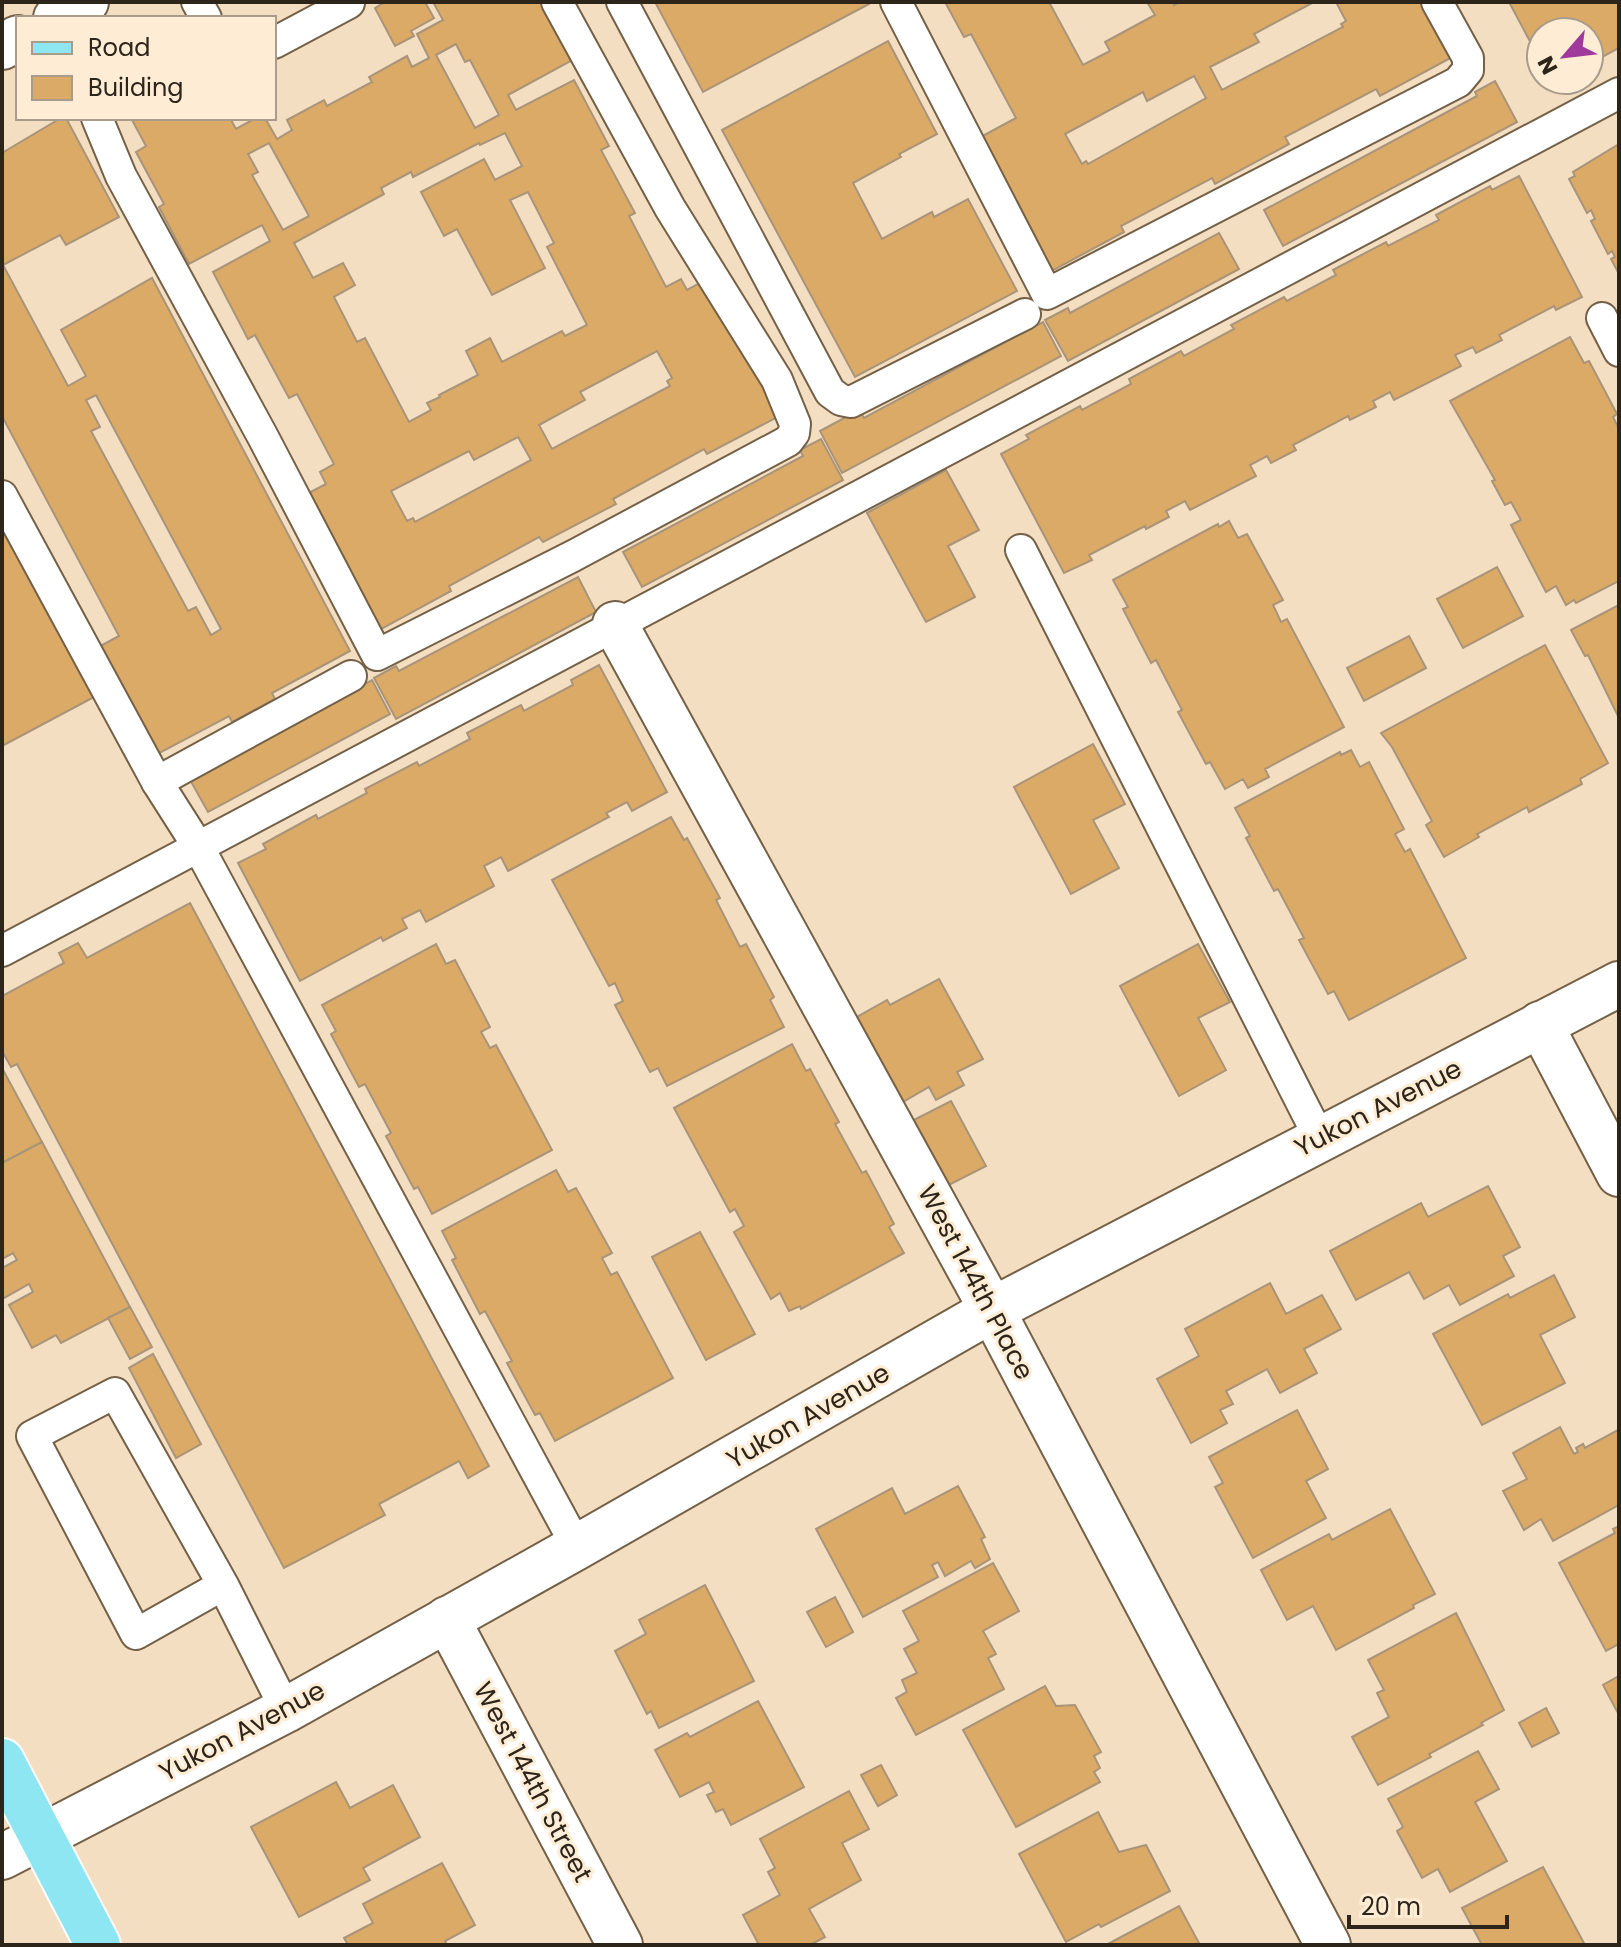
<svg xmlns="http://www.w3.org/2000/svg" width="1621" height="1947" viewBox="0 0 1621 1947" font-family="Poppins,sans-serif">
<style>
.building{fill:#dcaa67;stroke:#a99479;stroke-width:2;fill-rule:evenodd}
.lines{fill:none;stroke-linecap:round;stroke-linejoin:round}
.lane-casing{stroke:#736046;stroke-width:34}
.street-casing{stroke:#736046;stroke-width:48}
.primary-casing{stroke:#fff;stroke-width:48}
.lane{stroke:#fff;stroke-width:30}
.street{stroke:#fff;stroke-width:44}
.primary{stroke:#8fe6f3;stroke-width:44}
.labels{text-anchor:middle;stroke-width:6;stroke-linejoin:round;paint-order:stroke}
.street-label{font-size:26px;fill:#2d251a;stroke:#feecd5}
</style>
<rect width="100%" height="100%" fill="#f4dec1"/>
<g class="building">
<path d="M385,2H425L434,18L411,31L414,36L395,46L375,8Z"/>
<path d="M433,2H545L580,56L508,95L516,110L574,80L609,146L601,150L635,213L629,216L666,287L681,279L687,290L711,277L783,414L707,454L704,449L613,499L616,504L543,542L539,537L449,586L451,591L374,633L303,496L326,484L320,472L334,464L297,394L289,398L255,335L248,339L213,272L270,241L262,225L189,264L159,207L164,204L136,152L146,146L131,118H230L236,129L256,118H265L277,139L292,130L287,120L324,100L327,106L372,82L369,77L407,56L412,67L429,58L417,34L443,20ZM456,44L465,62L470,60L499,115L475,128L436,55ZM505,133L522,166L495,180L484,159L421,192L444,236L457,229L492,295L545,268L510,200L528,192L554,243L547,247L587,325L565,336L562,331L502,362L490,338L466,351L478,375L439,395L440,397L427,403L431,410L409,422L365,338L357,342L334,297L355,285L343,263L313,278L294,243L384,194L381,188L411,172L413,177L479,143L480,145ZM269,143L309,216L283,230L252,175L258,172L248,154ZM657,351L672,378L667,381L670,386L552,449L539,425L585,400L580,392ZM518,437L531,460L415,522L413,518L407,521L391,491L469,451L474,460Z"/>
<path d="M655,2H868L869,4L703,92Z"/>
<path d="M945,2H1049L1083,65L1110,51L1105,42L1155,15L1147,2H1173L1174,5L1180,2H1314L1254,34L1259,42L1210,67L1222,90L1343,27L1341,24L1346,21L1336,2H1428L1456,55L1380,96L1376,89L1285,137L1289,144L1215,184L1212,178L1121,226L1124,232L1048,273L977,139L1016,118L971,34L964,37ZM1194,76L1206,98L1088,164L1086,161L1082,164L1065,134L1143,92L1147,101Z"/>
<path d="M1509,2H1619V48L1589,64V32H1541V62Z"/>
<path d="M888,41L937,134L899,154L901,157L853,183L882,239L932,212L934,217L968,199L1017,291L855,377L722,130Z"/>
<path d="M1495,81L1517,122L1283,246L1264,210L1477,96L1475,92Z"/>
<path d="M61,118H66L119,217L66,245L60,235L3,265L68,386L86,376L61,330L152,278L350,651L272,693L275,699L232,722L229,716L150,758L93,650L119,636L2,416V153ZM96,395L221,629L211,635L196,607L188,611L91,431L100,427L86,400Z"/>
<path d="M1619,144V274L1611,259L1615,257L1612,251L1608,254L1591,221L1595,219L1591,210L1587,213L1569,179L1575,176L1573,172Z"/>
<path d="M1519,176L1582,297L1556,310L1554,306L1499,335L1502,340L1476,353L1473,347L1455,355L1461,366L1394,400L1390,392L1373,401L1376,407L1350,420L1348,416L1293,445L1296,450L1271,463L1267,456L1250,465L1256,476L1190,510L1185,501L1166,511L1169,517L1146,529L1145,526L1089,555L1092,560L1064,573L1001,454L1029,439L1026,435L1080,406L1082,410L1131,384L1129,379L1181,351L1184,356L1234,329L1231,325L1284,297L1287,301L1336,275L1333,270L1386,242L1388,246L1439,220L1436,215L1490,186L1492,190Z"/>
<path d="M1219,233L1239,269L1068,361L1045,320L1068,308L1070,313Z"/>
<path d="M1043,322L1061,356L842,473L820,431L859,410L864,418Z"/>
<path d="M1570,337L1584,363L1589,361L1617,414L1613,417L1619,429V581L1576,603L1574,600L1566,605L1556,586L1546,592L1511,525L1521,520L1511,502L1505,505L1492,481L1495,480L1450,401Z"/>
<path d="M821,439L843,480L642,587L623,552L803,456L800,450Z"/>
<path d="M946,470L979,530L948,546L975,597L926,622L867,513Z"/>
<path d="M1229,521L1238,538L1247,534L1283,600L1273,605L1281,622L1287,619L1344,727L1265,769L1269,777L1248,788L1243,779L1225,789L1210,762L1206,764L1178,712L1182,710L1156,660L1151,663L1123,609L1128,607L1113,580L1218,524L1219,527Z"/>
<path d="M2,526L94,697L2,746Z"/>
<path d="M1497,567L1523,616L1463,648L1437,599Z"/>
<path d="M578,577L596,612L396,719L374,678L396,666L399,671Z"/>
<path d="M1619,605V718L1588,655L1585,656L1571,630Z"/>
<path d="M1409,636L1426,668L1364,701L1347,668Z"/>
<path d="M1545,645L1608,763L1580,779L1582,784L1529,812L1527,807L1477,834L1479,837L1444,857L1426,825L1432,821L1392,747L1381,733Z"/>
<path d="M599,665L667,792L632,811L627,802L606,813L609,817L508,871L501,857L484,866L494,886L426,922L420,910L402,919L407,928L383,941L381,937L300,981L238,863L266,849L263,844L316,815L318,819L367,793L365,789L417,762L419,766L470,739L467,733L521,705L524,711L573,685L571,680Z"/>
<path d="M372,680L390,714L208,812L189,778Z"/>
<path d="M1093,744L1125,804L1093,820L1119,868L1071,894L1014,787Z"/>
<path d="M1351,750L1360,767L1369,762L1404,829L1395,834L1405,852L1410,849L1466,958L1349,1020L1334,991L1328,994L1299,940L1304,938L1278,889L1274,891L1246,838L1250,836L1235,808L1340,752L1341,755Z"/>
<path d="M671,817L684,840L687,838L720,898L716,900L740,947L746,944L774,997L770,1000L784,1027L667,1086L658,1068L650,1072L615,1005L623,1001L615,983L609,986L552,880Z"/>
<path d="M190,903L489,1466L468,1478L459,1461L379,1504L385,1515L284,1568L17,1064L11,1067L2,1051V996L64,963L59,953L78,943L87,958Z"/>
<path d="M436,944L446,964L455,960L490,1027L481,1032L490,1048L496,1045L552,1150L432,1214L418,1187L414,1189L386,1136L391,1133L365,1084L359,1087L331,1034L336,1031L322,1005Z"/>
<path d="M1198,944L1230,1002L1198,1018L1226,1070L1179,1096L1120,986Z"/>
<path d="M939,979L983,1059L957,1072L964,1085L936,1100L929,1087L901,1103L857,1017L887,1000L890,1005Z"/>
<path d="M792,1044L806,1071L810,1069L839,1122L835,1124L862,1173L866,1171L894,1224L889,1227L904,1253L801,1309L800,1306L789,1311L780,1293L771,1299L734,1232L744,1226L735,1209L730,1212L674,1108Z"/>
<path d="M2,1068L42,1142L2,1163Z"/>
<path d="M951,1101L986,1166L939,1190L904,1125Z"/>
<path d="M42,1142L130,1307L61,1343L56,1335L32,1348L9,1305L33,1292L29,1284L4,1298L2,1293V1268L17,1260L13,1253L2,1259V1163Z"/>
<path d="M556,1170L568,1192L576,1188L612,1253L602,1258L611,1275L617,1272L673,1378L555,1441L540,1413L535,1415L507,1363L512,1361L485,1311L480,1314L452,1260L456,1258L442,1231Z"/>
<path d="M1488,1186L1520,1247L1503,1256L1514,1276L1460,1305L1449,1285L1424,1299L1409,1272L1356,1300L1330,1251L1421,1203L1428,1217Z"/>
<path d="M700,1232L755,1334L706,1360L652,1257Z"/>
<path d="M1554,1275L1575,1317L1540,1335L1565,1383L1482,1425L1433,1334L1508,1294L1510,1298Z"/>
<path d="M1270,1283L1286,1314L1322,1295L1341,1329L1304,1349L1317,1373L1280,1393L1267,1369L1226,1391L1233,1404L1220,1410L1227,1423L1191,1443L1157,1379L1199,1356L1185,1329Z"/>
<path d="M130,1307L152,1347L130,1359L108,1318Z"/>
<path d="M153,1354L201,1444L176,1458L129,1368Z"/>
<path d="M1297,1410L1328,1469L1306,1481L1326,1518L1253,1558L1215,1487L1223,1483L1209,1457Z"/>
<path d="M1560,1427L1574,1454L1578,1452L1576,1448L1583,1444L1585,1448L1618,1430L1619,1505L1553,1541L1541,1519L1524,1530L1503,1491L1527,1479L1513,1453Z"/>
<path d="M958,1486L985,1537L981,1539L990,1559L975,1568L971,1561L945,1576L938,1562L932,1565L938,1577L863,1617L816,1529L892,1488L905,1514Z"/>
<path d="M1390,1509L1435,1594L1413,1605L1414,1608L1336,1650L1313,1606L1287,1620L1261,1570L1329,1534L1332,1540Z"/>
<path d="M1619,1526V1644L1606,1651L1559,1563L1615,1533L1613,1529Z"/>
<path d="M993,1563L1019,1611L983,1631L996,1654L988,1658L1004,1689L916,1735L896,1698L907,1692L902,1680L917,1673L904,1649L919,1641L903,1611Z"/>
<path d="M705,1585L754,1681L659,1728L651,1711L647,1714L615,1651L646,1634L639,1620Z"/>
<path d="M835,1597L853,1632L826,1647L807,1612Z"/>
<path d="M1456,1613L1504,1710L1481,1723L1483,1725L1429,1754L1431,1757L1378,1785L1352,1737L1389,1717L1377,1693L1384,1690L1368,1660Z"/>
<path d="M1619,1676V1715L1603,1685Z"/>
<path d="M1045,1686L1056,1706L1075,1705L1101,1752L1094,1756L1100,1768L1094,1772L1100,1782L1016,1827L963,1730Z"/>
<path d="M758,1701L804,1787L731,1825L723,1809L716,1812L707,1795L714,1792L709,1782L680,1797L655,1750L687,1733L690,1737Z"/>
<path d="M1546,1708L1559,1733L1532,1747L1519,1723Z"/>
<path d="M1478,1751L1499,1789L1475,1802L1507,1861L1450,1892L1438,1869L1422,1878L1397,1831L1403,1827L1388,1799Z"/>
<path d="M881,1765L897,1795L878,1806L861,1775Z"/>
<path d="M336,1782L350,1808L393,1785L420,1837L363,1868L370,1880L299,1917L251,1827Z"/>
<path d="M849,1791L869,1829L842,1843L861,1880L809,1909L825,1937L810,1945H759L743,1915L780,1895L768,1872L775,1868L760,1839Z"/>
<path d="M1098,1812L1119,1852L1146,1845L1170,1891L1101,1927L1099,1924L1066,1942L1019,1854Z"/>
<path d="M442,1863L475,1925L445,1941L447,1945H348L344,1938L373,1923L363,1904Z"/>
<path d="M1543,1867L1585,1945H1482L1462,1908Z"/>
<path d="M1179,1906L1200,1945H1106Z"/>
</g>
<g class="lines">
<defs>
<g id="lane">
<path d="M197,2L206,18"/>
<path d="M622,2L830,392L841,400L851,402L1025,314"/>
<path d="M896,2L1047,294L1458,82L1468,70V58L1437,2"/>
<path d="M274,43L349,3"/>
<path d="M97,118L121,176L263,437L377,655L573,556L788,441L794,433L795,424L777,380L670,208L557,2"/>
<path d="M1602,318L1619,351"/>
<path d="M2,496L157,782L199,848L577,1547"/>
<path d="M1021,550L1320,1139"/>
<path d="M157,782L351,676"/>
<path d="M2,951L1619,93"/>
<path d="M223,1585L136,1634L32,1436L115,1393L223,1585L286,1710"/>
</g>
<g id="street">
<path d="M56,18L86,2"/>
<path d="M2,47L18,38"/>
<path d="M615,624L992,1310L1328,1945"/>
<path d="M1540,1024L1619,1174"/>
<path d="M447,1619L620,1945"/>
<path d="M2,1857L286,1710L577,1547L992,1310L1619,984"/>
</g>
<path id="primary" d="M2,1761L98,1945"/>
</defs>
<use href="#lane" class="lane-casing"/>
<use href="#street" class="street-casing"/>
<use href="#primary" class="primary-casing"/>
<use href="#lane" class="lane"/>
<use href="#street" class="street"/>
<use href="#primary" class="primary"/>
</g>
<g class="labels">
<g class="street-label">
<text transform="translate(1378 1108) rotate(-27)" y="9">Yukon Avenue</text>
<text transform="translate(976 1282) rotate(62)" y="9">West 144th Place</text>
<text transform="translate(808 1416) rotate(-30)" y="9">Yukon Avenue</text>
<text transform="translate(242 1731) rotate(-28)" y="9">Yukon Avenue</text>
<text transform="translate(533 1782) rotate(62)" y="9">West 144th Street</text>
</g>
</g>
<rect width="1621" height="1947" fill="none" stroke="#2d251a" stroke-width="8"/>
<rect x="16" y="16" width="260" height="104" fill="#feecd5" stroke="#aa9c8a" stroke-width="2"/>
<rect x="32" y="42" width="40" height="12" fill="#8fe6f3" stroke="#aa9c8a" stroke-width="2"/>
<text x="88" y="56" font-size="24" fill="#2d251a">Road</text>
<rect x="32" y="76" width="40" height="24" fill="#dcaa67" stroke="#aa9c8a" stroke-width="2"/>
<text x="88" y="96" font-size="24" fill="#2d251a">Building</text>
<g transform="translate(1565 56) rotate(242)"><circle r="38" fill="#feecd5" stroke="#aa9c8a" stroke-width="2"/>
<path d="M0-6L14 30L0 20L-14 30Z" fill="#a0399c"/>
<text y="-12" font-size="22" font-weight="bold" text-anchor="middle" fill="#2d251a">N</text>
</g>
<path d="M1349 1915v12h158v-12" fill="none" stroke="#2d251a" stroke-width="4"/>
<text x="1361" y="1915" font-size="24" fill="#2d251a" stroke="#feecd5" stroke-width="6" paint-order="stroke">20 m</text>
</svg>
